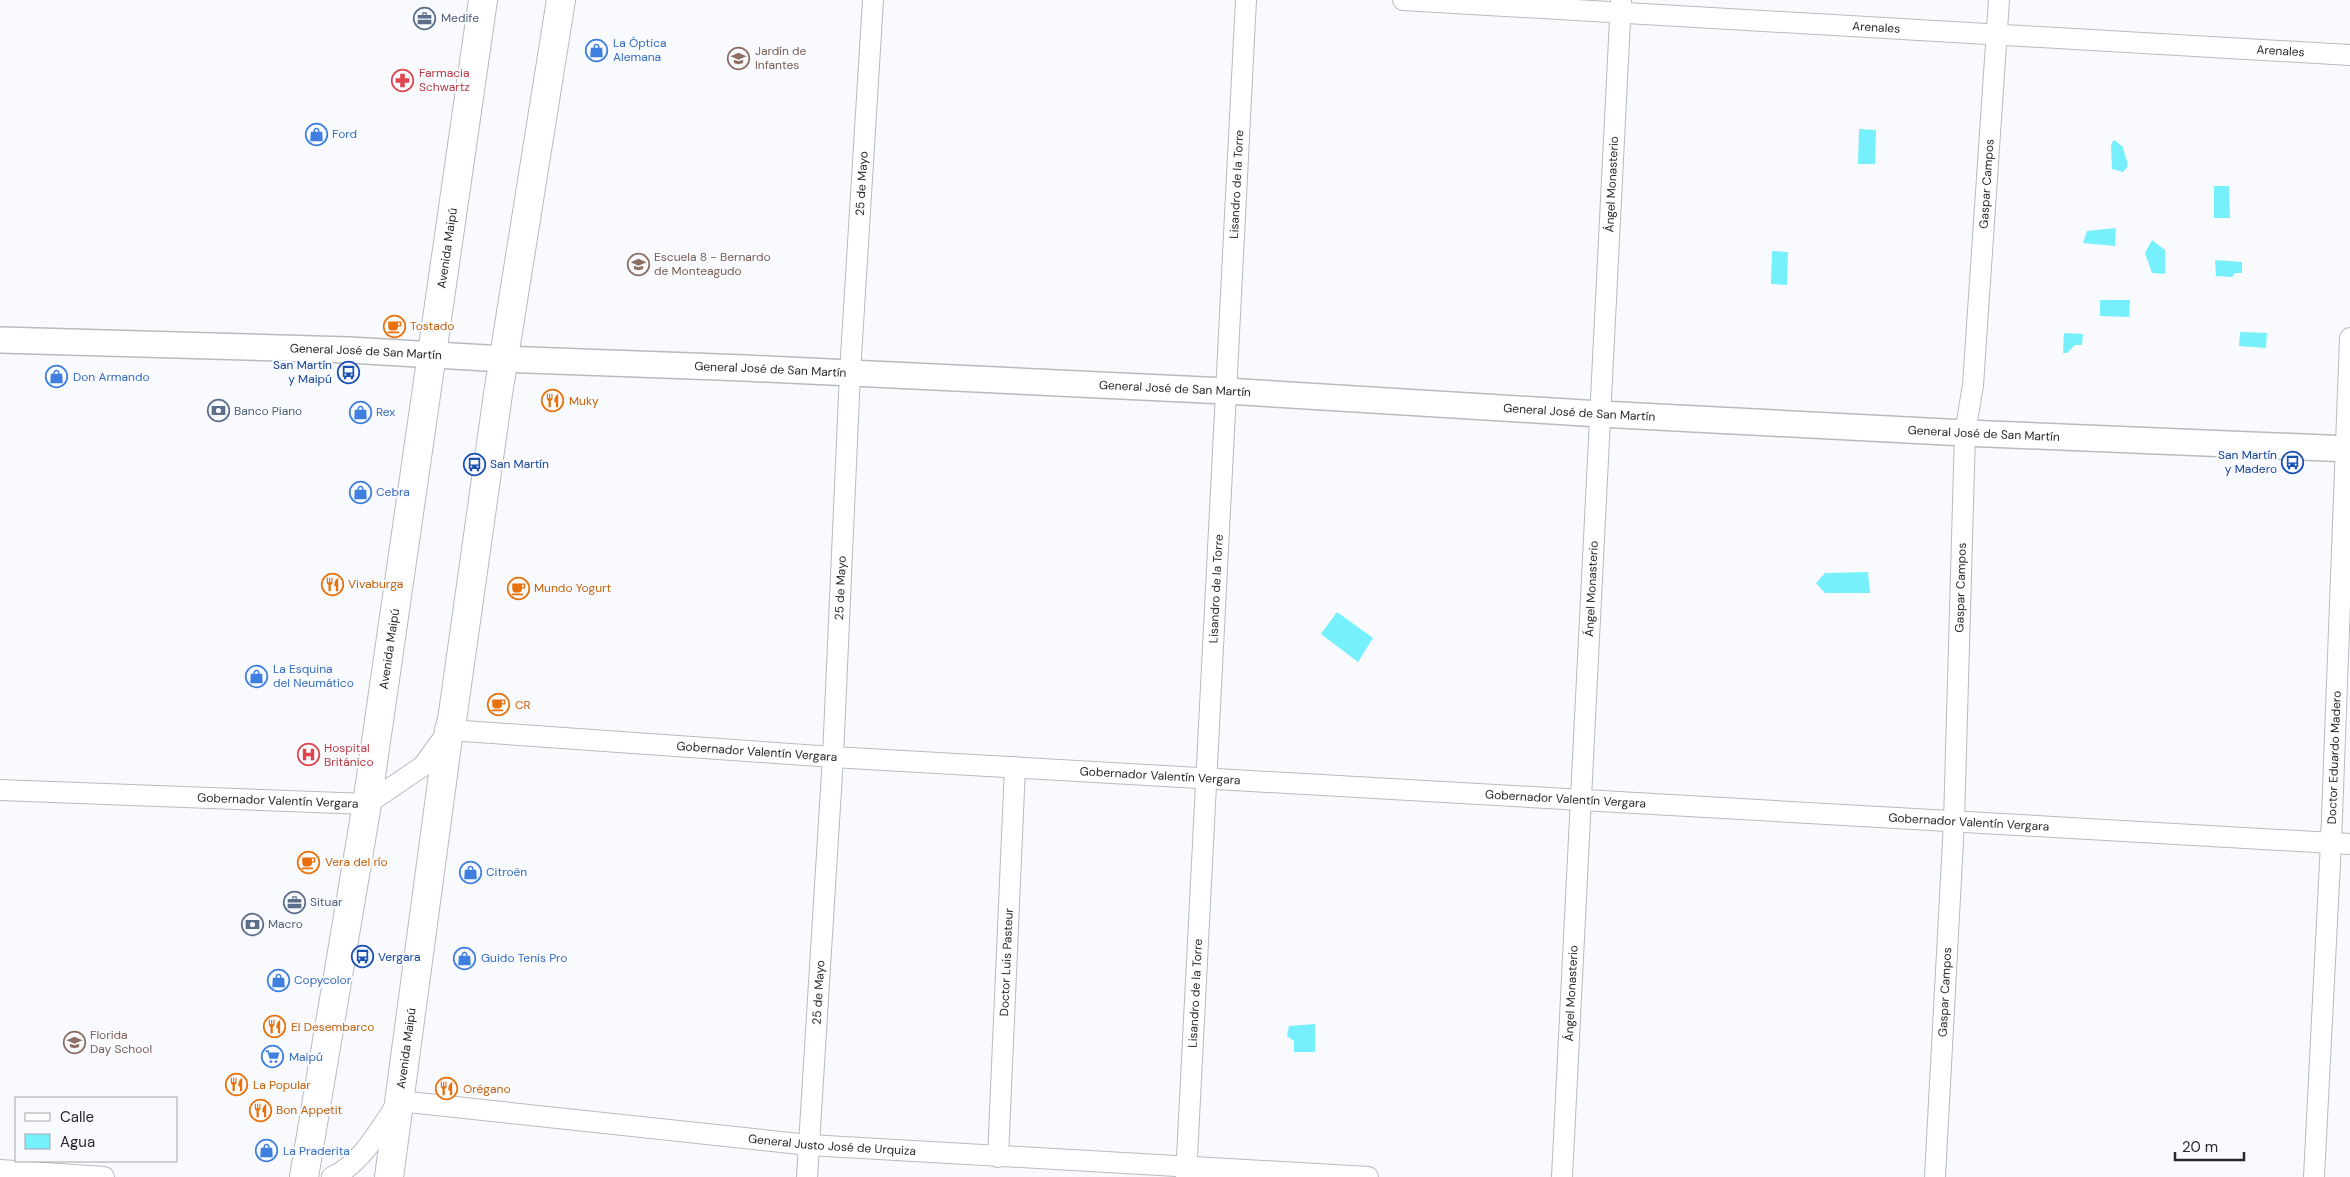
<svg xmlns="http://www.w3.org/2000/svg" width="2350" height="1177" viewBox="0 0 2350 1177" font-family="'DM Sans',sans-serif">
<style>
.water{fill:#76f0fd}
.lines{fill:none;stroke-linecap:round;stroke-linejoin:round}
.minor-casing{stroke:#b8bbbe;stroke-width:22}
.tertiary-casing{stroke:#b8bbbe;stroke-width:28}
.secondary-casing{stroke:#b8bbbe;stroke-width:30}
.minor{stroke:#fff;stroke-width:20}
.tertiary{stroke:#fff;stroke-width:25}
.secondary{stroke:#fff;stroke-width:28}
.labels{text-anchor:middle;stroke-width:4.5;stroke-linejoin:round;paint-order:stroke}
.service-label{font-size:12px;fill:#4e5e75;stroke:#f8fafe;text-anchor:start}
.street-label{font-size:12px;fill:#28292a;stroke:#f8fafe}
.shop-label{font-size:12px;fill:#366cbe;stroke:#f8fafe;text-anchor:start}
.education-label{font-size:12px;fill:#785e54;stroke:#f8fafe;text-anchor:start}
.health-label{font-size:12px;fill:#be3a42;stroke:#f8fafe;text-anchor:start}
.food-label{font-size:12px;fill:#c56008;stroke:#f8fafe;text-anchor:start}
.transit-label{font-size:12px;fill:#164399;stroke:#f8fafe;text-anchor:end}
</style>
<rect width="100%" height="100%" fill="#f8fafe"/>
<g class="water">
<path d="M1859,129L1876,130L1875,164H1858Z"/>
<path d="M2114,140L2123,147C2124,154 2127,159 2128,166L2123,172L2112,169L2111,144Z"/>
<path d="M2229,186L2230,218H2214V186Z"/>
<path d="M2116,228L2115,246L2083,243L2087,231Z"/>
<path d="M2152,240L2165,250V274L2152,273L2145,253Z"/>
<path d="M1772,251L1788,252L1787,285L1771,284Z"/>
<path d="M2215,260L2242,262V273H2235L2232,277L2216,276Z"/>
<path d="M2100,300H2130L2129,317L2100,316Z"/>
<path d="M2240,332L2267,333L2266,348L2239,346Z"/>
<path d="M2064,333L2083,334L2082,345H2075L2067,353H2063Z"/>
<path d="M1868,572L1870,593H1825L1816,583L1825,573Z"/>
<path d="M1337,612L1373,638L1358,662L1321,634Z"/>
<path d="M1315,1024V1052H1294V1041L1287,1036L1289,1026Z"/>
</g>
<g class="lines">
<defs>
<g id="minor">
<path id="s1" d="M1403,0L2350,55"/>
<path id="s2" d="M0,790L367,804L423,766L449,730L833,757L2350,844"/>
<path id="s3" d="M998,1157L1015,767"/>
<path d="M0,1170L104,1177"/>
<path id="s4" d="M332,1177C362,1164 381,1127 399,1101L809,1145L1368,1177"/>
<path id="s5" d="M807,1177L833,757L850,373L873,0"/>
<path id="s6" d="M1186,1177L1246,0"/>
<path id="s7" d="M1562,1177L1621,0"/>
<path id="s8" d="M1935,1177L1954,822L1965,433L1973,385L1999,0"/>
<path id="s9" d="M2314,1177L2331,843L2350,338"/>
</g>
<g id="tertiary">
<path id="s10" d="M0,340L349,350L504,359L745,368L1226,391L1600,414L1965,433L2350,449"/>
</g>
<g id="secondary">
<path id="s11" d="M304,1177L367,804L483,0"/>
<path id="s12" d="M389,1177L449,730L452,720L498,394L561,0"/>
</g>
</defs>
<use href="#minor" class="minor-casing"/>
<use href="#tertiary" class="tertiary-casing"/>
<use href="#secondary" class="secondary-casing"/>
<use href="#minor" class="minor"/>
<use href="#tertiary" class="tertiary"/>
<use href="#secondary" class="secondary"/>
</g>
<defs>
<symbol id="office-ring" viewBox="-11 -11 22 22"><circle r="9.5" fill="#f8fafe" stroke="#5c6f8a" stroke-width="1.5"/><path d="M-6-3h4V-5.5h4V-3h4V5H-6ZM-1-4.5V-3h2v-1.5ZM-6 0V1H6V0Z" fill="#5c6f8a"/></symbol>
<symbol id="shop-ring" viewBox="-11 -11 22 22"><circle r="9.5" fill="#f8fafe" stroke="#3f7fe0" stroke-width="1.5"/><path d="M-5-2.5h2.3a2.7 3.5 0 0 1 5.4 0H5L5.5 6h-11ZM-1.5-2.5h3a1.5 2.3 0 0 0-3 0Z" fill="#3f7fe0"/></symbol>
<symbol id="school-ring" viewBox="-11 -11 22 22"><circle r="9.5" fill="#f8fafe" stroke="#8d6e63" stroke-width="1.5"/><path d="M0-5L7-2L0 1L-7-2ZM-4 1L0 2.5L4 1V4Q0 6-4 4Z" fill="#8d6e63"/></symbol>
<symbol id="pharmacy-ring" viewBox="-11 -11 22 22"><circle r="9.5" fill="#f8fafe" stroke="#e0444e" stroke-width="1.5"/><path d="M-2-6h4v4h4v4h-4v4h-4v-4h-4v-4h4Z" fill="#e0444e"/></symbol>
<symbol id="cafe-ring" viewBox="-11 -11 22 22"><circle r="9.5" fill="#f8fafe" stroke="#e8710a" stroke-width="1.5"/><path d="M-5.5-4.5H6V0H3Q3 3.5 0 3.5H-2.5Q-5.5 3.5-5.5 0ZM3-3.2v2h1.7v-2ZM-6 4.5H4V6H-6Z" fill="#e8710a"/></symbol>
<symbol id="bus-ring" viewBox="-11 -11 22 22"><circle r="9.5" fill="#f8fafe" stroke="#1a4fb4" stroke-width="1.5"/><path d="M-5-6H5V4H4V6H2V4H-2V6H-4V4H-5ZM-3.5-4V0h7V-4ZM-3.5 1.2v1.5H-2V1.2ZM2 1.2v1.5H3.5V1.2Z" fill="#1a4fb4"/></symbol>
<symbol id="restaurant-ring" viewBox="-11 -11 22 22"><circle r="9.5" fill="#f8fafe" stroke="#e8710a" stroke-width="1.5"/><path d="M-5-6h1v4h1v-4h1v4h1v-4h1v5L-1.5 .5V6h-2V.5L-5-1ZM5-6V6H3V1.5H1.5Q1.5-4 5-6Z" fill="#e8710a"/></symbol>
<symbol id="bank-ring" viewBox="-11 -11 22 22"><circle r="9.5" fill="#f8fafe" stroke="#5c6f8a" stroke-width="1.5"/><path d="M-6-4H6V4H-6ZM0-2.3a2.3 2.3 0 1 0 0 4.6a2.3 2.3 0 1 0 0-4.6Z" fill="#5c6f8a"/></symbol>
<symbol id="hospital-ring" viewBox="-11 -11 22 22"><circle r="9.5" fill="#f8fafe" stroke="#e0444e" stroke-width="1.5"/><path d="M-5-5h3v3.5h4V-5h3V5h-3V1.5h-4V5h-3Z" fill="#e0444e"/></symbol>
<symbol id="supermarket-ring" viewBox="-11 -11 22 22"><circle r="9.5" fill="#f8fafe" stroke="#3f7fe0" stroke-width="1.5"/><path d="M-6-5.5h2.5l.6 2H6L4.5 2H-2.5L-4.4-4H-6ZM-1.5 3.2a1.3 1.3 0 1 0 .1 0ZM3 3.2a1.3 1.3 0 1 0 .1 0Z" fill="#3f7fe0"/></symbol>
</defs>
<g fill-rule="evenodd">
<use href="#office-ring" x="412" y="6" width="25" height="25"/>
<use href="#shop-ring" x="584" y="38" width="25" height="25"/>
<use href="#school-ring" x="726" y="46" width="25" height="25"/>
<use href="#pharmacy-ring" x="390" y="68" width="25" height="25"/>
<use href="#shop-ring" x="304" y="122" width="25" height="25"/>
<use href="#school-ring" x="626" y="252" width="25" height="25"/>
<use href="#cafe-ring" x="382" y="314" width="25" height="25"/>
<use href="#bus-ring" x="336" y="360" width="25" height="25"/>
<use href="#shop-ring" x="44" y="364" width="25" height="25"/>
<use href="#restaurant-ring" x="540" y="388" width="25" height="25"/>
<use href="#bank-ring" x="206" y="398" width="25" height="25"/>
<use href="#shop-ring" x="348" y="400" width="25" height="25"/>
<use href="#bus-ring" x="2280" y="450" width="25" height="25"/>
<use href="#bus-ring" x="462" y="452" width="25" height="25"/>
<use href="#shop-ring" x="348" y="480" width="25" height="25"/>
<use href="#restaurant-ring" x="320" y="572" width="25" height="25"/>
<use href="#cafe-ring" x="506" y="576" width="25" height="25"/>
<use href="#shop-ring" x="244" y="664" width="25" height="25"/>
<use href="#cafe-ring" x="486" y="692" width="25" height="25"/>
<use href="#hospital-ring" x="296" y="742" width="25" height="25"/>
<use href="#cafe-ring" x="296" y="850" width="25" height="25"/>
<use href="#shop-ring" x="458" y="860" width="25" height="25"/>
<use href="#office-ring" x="282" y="890" width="25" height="25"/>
<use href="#bank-ring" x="240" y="912" width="25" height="25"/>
<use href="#bus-ring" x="350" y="944" width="25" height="25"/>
<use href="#shop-ring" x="452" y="946" width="25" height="25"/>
<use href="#shop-ring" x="266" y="968" width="25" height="25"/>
<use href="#restaurant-ring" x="262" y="1014" width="25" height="25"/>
<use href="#school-ring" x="62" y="1030" width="25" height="25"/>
<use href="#supermarket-ring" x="260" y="1044" width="25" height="25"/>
<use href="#restaurant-ring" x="224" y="1072" width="25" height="25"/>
<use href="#restaurant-ring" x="434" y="1076" width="25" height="25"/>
<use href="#restaurant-ring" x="248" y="1098" width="25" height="25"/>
<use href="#shop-ring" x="254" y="1138" width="25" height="25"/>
</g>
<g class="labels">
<g class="service-label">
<text x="441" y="22">Medife</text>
<text x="234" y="415">Banco Piano</text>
<text x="310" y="906">Situar</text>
<text x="268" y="928">Macro</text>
</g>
<g class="street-label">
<text dy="4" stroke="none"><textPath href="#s1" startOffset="474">Arenales</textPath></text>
<text dy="4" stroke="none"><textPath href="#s1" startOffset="879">Arenales</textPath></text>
<text dy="4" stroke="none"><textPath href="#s5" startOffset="995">25 de Mayo</textPath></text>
<text dy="4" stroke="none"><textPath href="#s6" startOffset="994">Lisandro de la Torre</textPath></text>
<text dy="4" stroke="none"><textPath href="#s7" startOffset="994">Ángel Monasterio</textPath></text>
<text dy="4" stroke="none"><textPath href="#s8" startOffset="995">Gaspar Campos</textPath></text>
<text dy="4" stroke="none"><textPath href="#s11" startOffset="940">Avenida Maipú</textPath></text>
<text dy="4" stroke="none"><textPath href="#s10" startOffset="366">General José de San Martín</textPath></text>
<text dy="4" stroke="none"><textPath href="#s10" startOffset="771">General José de San Martín</textPath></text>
<text dy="4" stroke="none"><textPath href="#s10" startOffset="1176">General José de San Martín</textPath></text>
<text dy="4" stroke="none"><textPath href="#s10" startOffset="1581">General José de San Martín</textPath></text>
<text dy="4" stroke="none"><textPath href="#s10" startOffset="1986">General José de San Martín</textPath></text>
<text dy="4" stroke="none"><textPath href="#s6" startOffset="589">Lisandro de la Torre</textPath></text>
<text dy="4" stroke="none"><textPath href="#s7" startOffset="589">Ángel Monasterio</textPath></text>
<text dy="4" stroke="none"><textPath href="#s8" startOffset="590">Gaspar Campos</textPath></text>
<text dy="4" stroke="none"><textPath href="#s5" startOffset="590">25 de Mayo</textPath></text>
<text dy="4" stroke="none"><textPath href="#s11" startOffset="535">Avenida Maipú</textPath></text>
<text dy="4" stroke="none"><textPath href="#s2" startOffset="788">Gobernador Valentín Vergara</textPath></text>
<text dy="4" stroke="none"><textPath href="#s9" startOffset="420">Doctor Eduardo Madero</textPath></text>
<text dy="4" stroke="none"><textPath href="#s2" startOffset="1192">Gobernador Valentín Vergara</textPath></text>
<text dy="4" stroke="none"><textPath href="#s2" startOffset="1598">Gobernador Valentín Vergara</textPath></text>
<text dy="4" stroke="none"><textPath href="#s2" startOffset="278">Gobernador Valentín Vergara</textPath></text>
<text dy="4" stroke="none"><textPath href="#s2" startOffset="2002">Gobernador Valentín Vergara</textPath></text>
<text dy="4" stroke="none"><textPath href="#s3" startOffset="195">Doctor Luis Pasteur</textPath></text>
<text dy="4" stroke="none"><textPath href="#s5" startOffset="185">25 de Mayo</textPath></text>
<text dy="4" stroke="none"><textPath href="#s6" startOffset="184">Lisandro de la Torre</textPath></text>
<text dy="4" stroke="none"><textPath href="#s7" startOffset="184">Ángel Monasterio</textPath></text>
<text dy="4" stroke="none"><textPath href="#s8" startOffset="185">Gaspar Campos</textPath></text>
<text dy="4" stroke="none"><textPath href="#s12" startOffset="130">Avenida Maipú</textPath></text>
<text dy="4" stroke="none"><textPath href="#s4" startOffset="538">General Justo José de Urquiza</textPath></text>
</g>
<g class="shop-label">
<text x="613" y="47">La Óptica<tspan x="613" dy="14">Alemana</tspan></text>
<text x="332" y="138">Ford</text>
<text x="73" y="381">Don Armando</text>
<text x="376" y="416">Rex</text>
<text x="376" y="496">Cebra</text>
<text x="273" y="673">La Esquina<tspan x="273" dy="14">del Neumático</tspan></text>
<text x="486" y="876">Citroën</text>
<text x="481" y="962">Guido Tenis Pro</text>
<text x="294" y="984">Copycolor</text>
<text x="289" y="1061">Maipú</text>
<text x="283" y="1155">La Praderita</text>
</g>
<g class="education-label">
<text x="755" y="55">Jardín de<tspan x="755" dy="14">Infantes</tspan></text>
<text x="654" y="261">Escuela 8 - Bernardo<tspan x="654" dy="14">de Monteagudo</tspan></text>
<text x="90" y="1039">Florida<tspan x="90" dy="14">Day School</tspan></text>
</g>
<g class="health-label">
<text x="419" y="77">Farmacia<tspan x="419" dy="14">Schwartz</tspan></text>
<text x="324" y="752">Hospital<tspan x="324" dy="14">Británico</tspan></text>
</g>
<g class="food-label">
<text x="410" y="330">Tostado</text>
<text x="569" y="405">Muky</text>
<text x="348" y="588">Vivaburga</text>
<text x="534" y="592">Mundo Yogurt</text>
<text x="515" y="709">CR</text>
<text x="325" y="866">Vera del río</text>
<text x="291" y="1031">El Desembarco</text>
<text x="253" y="1089">La Popular</text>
<text x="463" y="1093">Orégano</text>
<text x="276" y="1114">Bon Appetit</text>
</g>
<g class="transit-label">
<text x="332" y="369">San Martín<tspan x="332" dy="14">y Maipú</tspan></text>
<text x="2277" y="459">San Martín<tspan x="2277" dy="14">y Madero</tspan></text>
<text x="490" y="468" text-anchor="start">San Martín</text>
<text x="378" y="961" text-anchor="start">Vergara</text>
</g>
</g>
<rect x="15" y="1097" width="162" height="65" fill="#f8fafe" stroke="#a5a6a9"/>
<rect x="25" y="1113" width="25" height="8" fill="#ffffff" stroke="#a5a6a9"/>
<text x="60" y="1122" font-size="15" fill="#28292a">Calle</text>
<rect x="25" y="1134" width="25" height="15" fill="#76f0fd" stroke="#a5a6a9"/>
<text x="60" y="1147" font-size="15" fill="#28292a">Agua</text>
<path d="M2175 1152v8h69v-8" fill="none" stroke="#28292a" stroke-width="2.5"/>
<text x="2182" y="1152" font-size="15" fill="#28292a" stroke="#f8fafe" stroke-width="4" paint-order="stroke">20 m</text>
</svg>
